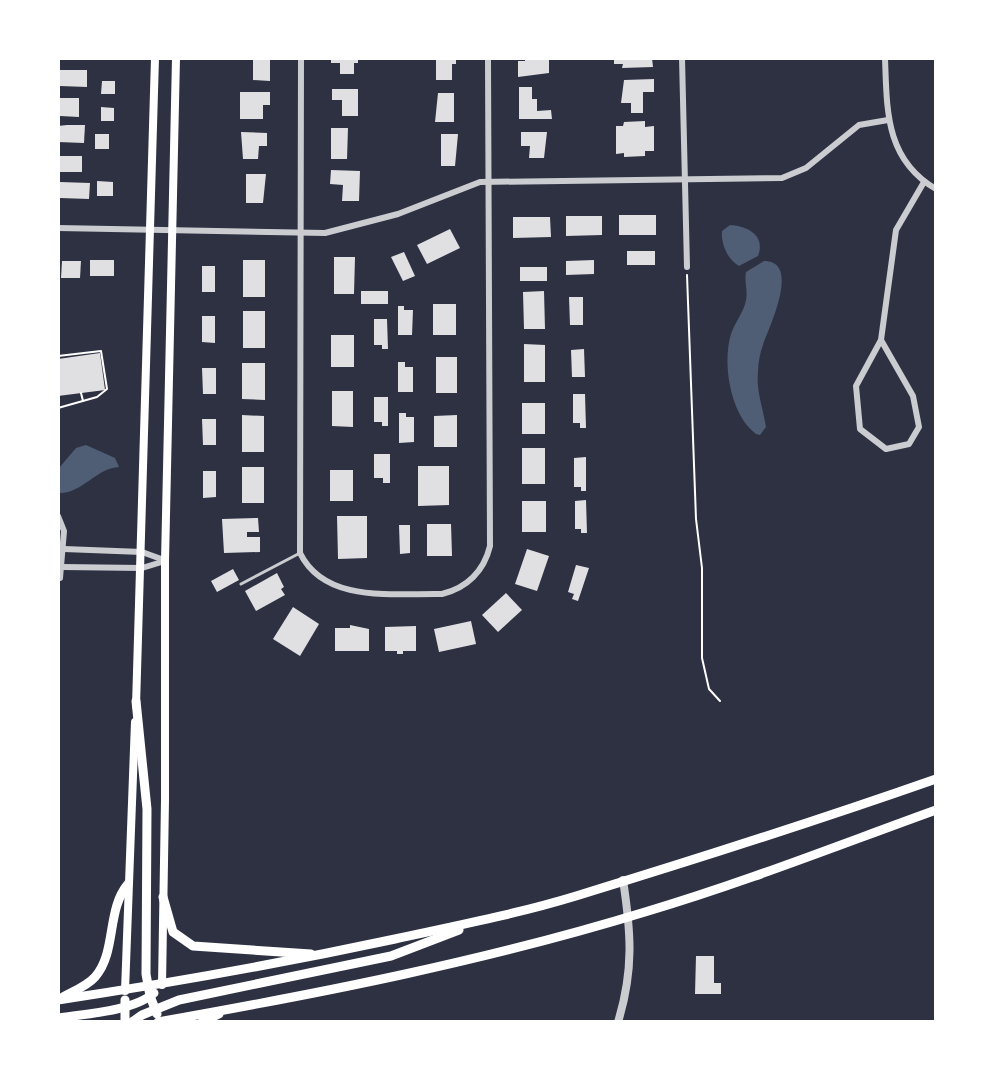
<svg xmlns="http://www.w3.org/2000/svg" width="994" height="1080" viewBox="0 0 994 1080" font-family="Poppins,sans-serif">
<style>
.water{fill:#4f5d75}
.building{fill:#e0e0e3}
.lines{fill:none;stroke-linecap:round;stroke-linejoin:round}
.path{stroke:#fff;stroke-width:2}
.service{stroke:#caccd0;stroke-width:3}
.minor{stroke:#caccd0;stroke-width:6}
.tertiary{stroke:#caccd0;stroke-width:8}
.secondary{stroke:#fff;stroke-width:8}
.primary{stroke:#fff;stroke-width:9}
</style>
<rect width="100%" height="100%" fill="#2d3142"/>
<g class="water">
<path d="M730,225C747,226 766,235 758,256L739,266C727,259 721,244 722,231Z"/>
<path d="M764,261C802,261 768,329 763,345C760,353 758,363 758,372C756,391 763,408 766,427L760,435L756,434C730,415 722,363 731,334C735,322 744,312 746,300C748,290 744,281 746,272Z"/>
<path d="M86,445L115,458L119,467C96,468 82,494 59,493V468L76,448Z"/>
</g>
<g class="building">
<path d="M253,58H270V81L253,80Z"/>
<path d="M331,58H358V63H354V74H340V63H331Z"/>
<path d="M436,58H456V64H452V80H436Z"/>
<path d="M525,58H549V73L518,77V61H525Z"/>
<path d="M614,58H652L653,67L622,68L623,64H614Z"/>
<path d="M60,70H87V87L60,86Z"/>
<path d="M654,79V92H643V113H631V103H621L624,80Z"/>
<path d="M102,81H115V94H101Z"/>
<path d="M519,87H532V99H537V111L551,110L552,119H519Z"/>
<path d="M332,89H358V116H342V100H332Z"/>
<path d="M240,92H270V105H263V119H240Z"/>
<path d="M438,93H454V122H435Z"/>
<path d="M60,98H79V117L60,116Z"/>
<path d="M101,107L114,108V121H101Z"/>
<path d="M645,121V127L654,126V151H645V156L624,157V153L616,154V126H623L624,122Z"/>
<path d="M67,125H85L84,143L58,142V126Z"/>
<path d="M331,128H348L347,159H331Z"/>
<path d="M241,132L267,133V146H259L258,159H243Z"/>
<path d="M521,132H547L544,158H529L530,146H521Z"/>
<rect x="95" y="134" width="14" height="15"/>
<path d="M441,134H458L455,166H441Z"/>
<rect x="60" y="156" width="22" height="16"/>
<path d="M331,170L360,171L359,201H342L343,185L330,184Z"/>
<path d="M246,174H266L263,203H246Z"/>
<path d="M97,181L113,182V196H97Z"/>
<path d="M60,182L90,183L89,199L60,198Z"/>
<rect x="619" y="215" width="37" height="20"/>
<path d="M566,216H602V235L566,236Z"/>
<path d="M513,217H550L551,237L513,238Z"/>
<path d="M450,229L460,248L427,264L417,245Z"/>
<rect x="627" y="251" width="28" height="14"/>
<path d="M404,252L415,276L403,281L391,257Z"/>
<path d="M334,257H355L354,294H334Z"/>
<rect x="90" y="260" width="24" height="16"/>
<rect x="243" y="260" width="22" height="37"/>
<path d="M594,260V274L566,275V261Z"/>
<path d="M62,261H81L80,278H61Z"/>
<rect x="202" y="266" width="13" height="26"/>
<rect x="520" y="267" width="27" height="14"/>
<rect x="361" y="291" width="27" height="13"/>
<path d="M544,291L545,329H524L523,292Z"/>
<path d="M569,297H583V325H570Z"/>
<rect x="433" y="304" width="23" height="31"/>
<path d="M398,306H404V310H413L412,335H398Z"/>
<rect x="243" y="311" width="22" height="37"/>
<path d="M202,316H215V343L202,342Z"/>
<path d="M374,319H387L388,349H382V345H374Z"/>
<rect x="331" y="335" width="23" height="32"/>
<path d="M524,344L545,345V382H524Z"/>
<path d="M584,349L585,377H572L571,350Z"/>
<path d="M100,353L105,390L58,396V359Z"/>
<rect x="436" y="357" width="21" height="36"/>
<path d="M398,362H405V367H413V392H398Z"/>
<path d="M242,363H265V400L242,399Z"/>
<path d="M202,368H216V394H203Z"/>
<path d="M332,391H353V427L332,426Z"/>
<path d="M573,394H585L586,428H580V423H573Z"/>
<path d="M374,397H388V426H382V422H374Z"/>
<rect x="522" y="403" width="23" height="31"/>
<path d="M399,413H406V417H414V442L399,443Z"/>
<path d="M242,415L264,416V452H242Z"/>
<path d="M457,415V447H434V416Z"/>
<path d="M202,419H216V445H203Z"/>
<rect x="522" y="448" width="23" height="36"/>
<path d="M374,454H390V483H383V478H374Z"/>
<path d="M586,457V491H581V487H574V458Z"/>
<path d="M418,466H449V505L418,506Z"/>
<rect x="242" y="467" width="22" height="36"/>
<rect x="330" y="470" width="23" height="31"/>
<path d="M203,471H216V497L203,498Z"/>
<path d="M586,500L587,533H581V529H575V501Z"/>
<rect x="522" y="501" width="24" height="31"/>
<path d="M337,516H367V558L338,559Z"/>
<path d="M258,518L259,532H247V537H260V552L224,553L222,519Z"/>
<path d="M427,524H451L452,556H427Z"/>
<path d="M399,525H410V553L400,554Z"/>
<path d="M527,549L549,556L537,591L515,584Z"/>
<path d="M576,565L589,568L578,601L572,599L574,594L568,592Z"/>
<path d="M233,569L239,580L217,592L211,581Z"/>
<path d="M277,573L284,587L281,589L285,595L256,611L245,591Z"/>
<path d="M506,593L522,610L498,632L482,615Z"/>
<path d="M293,607L319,624L300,656L273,639Z"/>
<path d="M471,621L476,644L439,652L434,629Z"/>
<path d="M350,625L369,629V651H335V628H350Z"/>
<path d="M416,626V651H403V654H397V651H385V627Z"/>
<path d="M696,956H714V983H721V994H695Z"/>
</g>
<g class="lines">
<g class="path">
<path d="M687,275L696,519L702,568V658L709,689L720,701"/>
<path d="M58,356L101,351L107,389L97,397L58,408"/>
<path d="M81,393L83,401"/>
</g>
<path class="service" d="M241,584L300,553"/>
<g class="minor">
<path d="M301,58L300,553C325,604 394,593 442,594C467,588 484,571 490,546L488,58"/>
<path d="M682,58L687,267"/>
<path d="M885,58C887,110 885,159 936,189"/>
<path d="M58,228L325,233L398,214L480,182L782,178L806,168L859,125L888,120"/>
<path d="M881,340L913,396L919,427L909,444L886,449L860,429L856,386L881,340L896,230L924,182"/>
<path d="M58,516L64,531L60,578"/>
<path d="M64,549L142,552L164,560"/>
<path d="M62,567L142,568L165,561"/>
</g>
<path class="tertiary" d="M618,1022C634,970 631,932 623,880"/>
<g class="secondary">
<path d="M136,706L155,58"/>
<path d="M162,985L165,800V561L176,58"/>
<path d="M125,991L135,722"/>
</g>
<g class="primary">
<path d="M136,701L147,809L146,974L150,996L157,1014"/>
<path d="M163,897L173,932L193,946L311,954"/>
<path d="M63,997C74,991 87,986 95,977C117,952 106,910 128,884"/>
<path d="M58,1000C171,983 283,963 395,939C455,926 517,914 576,896C697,859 816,821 936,779"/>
<path d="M58,1018C85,1014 134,1011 154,993"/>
<path d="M125,1022V1000"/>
<path d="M132,1022L142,1015L179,1000L391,956L459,930"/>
<path d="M158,1022C322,993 485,961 645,912C743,883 839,845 936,810"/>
<path d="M202,1022L219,1014"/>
</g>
</g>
<rect width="994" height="1080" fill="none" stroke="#ffffff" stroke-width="120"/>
</svg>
